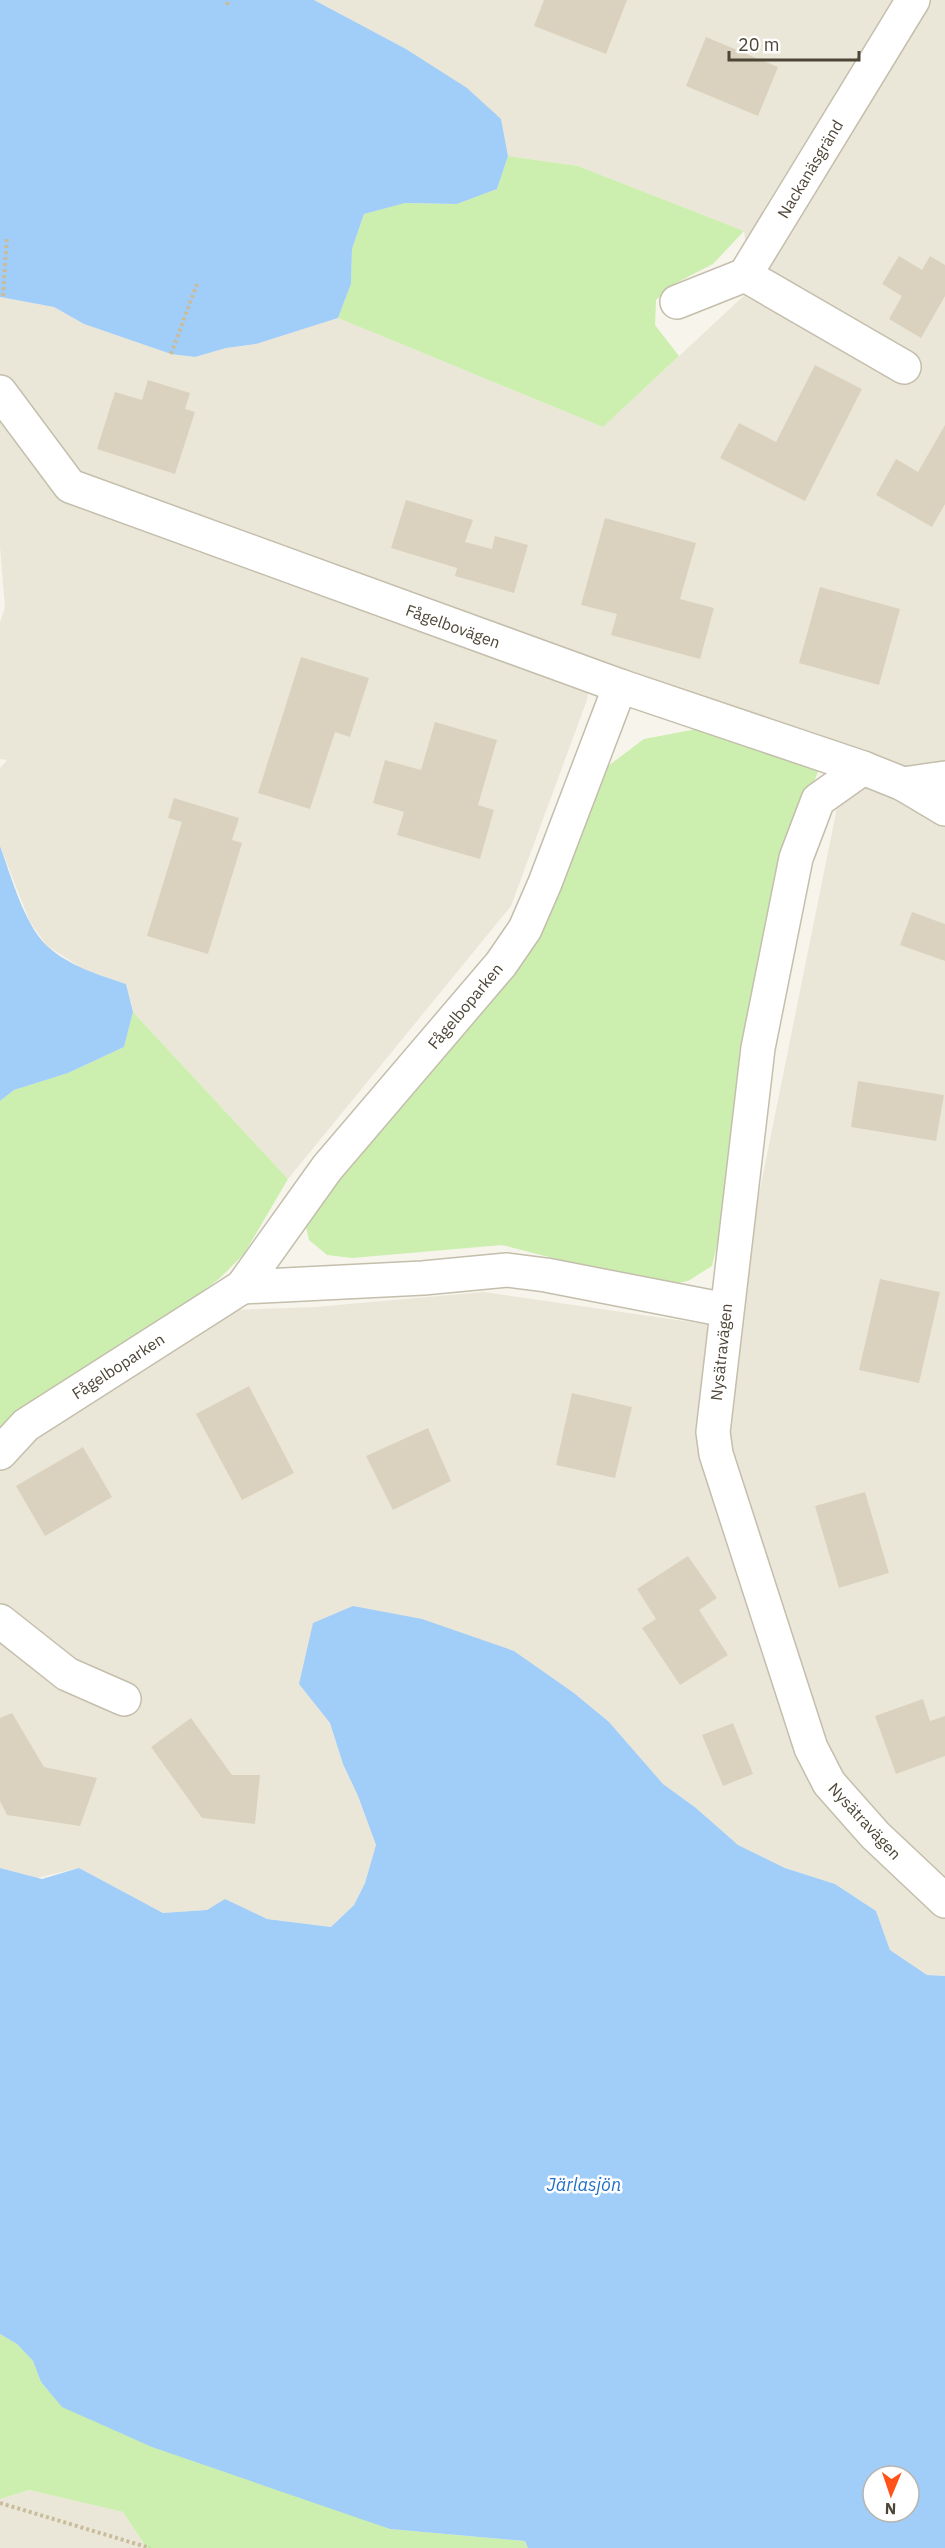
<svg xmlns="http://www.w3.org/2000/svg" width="945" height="2548" viewBox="0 0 945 2548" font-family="'IBM Plex Sans',sans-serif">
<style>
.residential{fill:#ebe7d8}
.green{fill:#ccefaf}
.water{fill:#a1cdf9;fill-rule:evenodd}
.building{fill:#dad2be}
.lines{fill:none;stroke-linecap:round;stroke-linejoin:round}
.minor-casing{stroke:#c4beac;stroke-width:36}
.path{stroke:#c8bc9b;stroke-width:4;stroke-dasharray:3 3;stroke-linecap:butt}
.minor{stroke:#fff;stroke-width:33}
.labels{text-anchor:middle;stroke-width:5;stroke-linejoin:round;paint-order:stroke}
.street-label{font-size:16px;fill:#4d4637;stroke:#fff}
.water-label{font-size:18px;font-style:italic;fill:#2171c7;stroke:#fff}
</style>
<rect width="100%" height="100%" fill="#f7f4eb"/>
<g class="residential">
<path d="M314,0H945V1976L927,1975L890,1950L876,1911L835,1884L785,1868L738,1845L696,1808L663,1784L609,1722L574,1693L514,1651L471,1638L299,1684L330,1723L343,1764L358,1796L376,1845L365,1883L354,1905L331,1927L267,1919L225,1900L207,1910L163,1913L79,1868L37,1878L0,1868V1429L47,1432L229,1310L315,1307L484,1292L732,1328L849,748L593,663L587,700L511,906L288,1179L133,1012L126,984L85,970L47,946L30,922L0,846V768L7,760L0,759V622L5,607L0,547V297L54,307L84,324L171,354L195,357L226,348L256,344L338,318L603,427L751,289L744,231L578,166L508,156L501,119L406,49Z"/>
<path d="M29,2490L123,2512L147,2548H0V2499Z"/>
</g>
<g class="green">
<path d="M508,156L578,166L744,231L713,264L674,284L656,300L655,325L679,356L603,427L338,318L351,284L352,249L364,214L404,203L457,204L497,189Z"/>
<path d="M697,729L819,769L778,874L719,1236L712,1266L688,1281L661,1286L502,1245L352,1258L327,1255L309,1240L305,1222L539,934L583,813L608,766L644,739Z"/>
<path d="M133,1012L288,1179L244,1254L220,1278L161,1324L7,1426L0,1427V1101L14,1090L68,1073L124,1047Z"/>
<path d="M0,2334L17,2344L33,2361L41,2382L62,2406L390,2529L525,2541L528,2548H147L123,2512L29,2490L0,2499Z"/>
</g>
<g class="water">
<path d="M0,0H314L406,49L467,88L501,119L508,156L497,189L457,204L405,203L364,214L352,249L351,284L338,318L256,344L226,348L195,357L171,354L84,324L54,307L0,297Z"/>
<path d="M0,846C11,876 24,924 47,946C69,966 99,975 126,984L133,1012L124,1047L68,1073L14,1090L0,1101Z"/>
<path d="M353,1606L422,1619L514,1651L574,1693L609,1722L663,1784L696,1808L738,1845L785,1868L835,1884L876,1911L890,1950L927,1975L945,1976V2548H528L525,2541L390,2529L152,2447L62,2407L41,2382L33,2361L17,2344L0,2334V1868L42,1879L79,1868L163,1913L207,1910L225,1899L267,1919L331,1927L354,1905L365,1883L376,1845L358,1796L343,1764L330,1723L299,1684L313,1623ZM873,2476H909V2512H873Z"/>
</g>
<g class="building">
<path d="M544,0H627L606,54L534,26Z"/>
<path d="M706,37L778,67L758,116L686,86Z"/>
<path d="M899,256L922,270L930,256L945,265V296L921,338L889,319L902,296L882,284Z"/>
<path d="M815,365L862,389L805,501L720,458L739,423L776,442Z"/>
<path d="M148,380L190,393L185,409L195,412L175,474L97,449L115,392L142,400Z"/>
<path d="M945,425V504L932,527L876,495L896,459L918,472Z"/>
<path d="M406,500L473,520L465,542L492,549L495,536L528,545L514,593L455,576L457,568L391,548Z"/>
<path d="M605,518L696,543L680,599L714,608L700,659L611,635L617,614L581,605Z"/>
<path d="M820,587L900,609L879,685L799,663Z"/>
<path d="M301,657L369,678L350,737L335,732L310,809L258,793Z"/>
<path d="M435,722L497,740L478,805L494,810L480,859L397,835L404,812L373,803L385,760L421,770Z"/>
<path d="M174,798L239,818L232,840L242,843L208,954L147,936L182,822L168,818Z"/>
<path d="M912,912L945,924V961L900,945Z"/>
<path d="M858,1081L944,1095L936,1141L851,1127Z"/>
<path d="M880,1279L940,1292L919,1383L859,1370Z"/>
<path d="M249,1386L294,1473L242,1500L196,1414Z"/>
<path d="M572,1393L632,1407L615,1478L556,1465Z"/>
<path d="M428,1428L451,1481L393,1510L366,1456Z"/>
<path d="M83,1447L112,1497L45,1536L16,1486Z"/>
<path d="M865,1492L889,1573L839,1588L815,1506Z"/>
<path d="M688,1556L717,1598L699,1610L728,1655L680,1685L642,1628L656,1619L637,1589Z"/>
<path d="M923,1699L930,1721L945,1716V1756L896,1774L875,1716Z"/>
<path d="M12,1713L44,1767L97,1778L80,1826L7,1815L0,1801V1718Z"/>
<path d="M191,1718L232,1775H260L255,1824L202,1818L151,1747Z"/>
<path d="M733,1723L753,1774L723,1786L702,1735Z"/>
</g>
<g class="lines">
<defs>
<g id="minor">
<path d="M745,275L904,367"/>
<path d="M677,302L745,275L913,0"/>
<path d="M0,392L70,486L620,686L863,768L903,784L945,809"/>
<path d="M620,686L545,883L525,929L501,964L327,1168L242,1287L423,1278L507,1270L546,1275L726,1310"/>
<path d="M863,768L818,800L796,858L758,1048L713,1432L716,1454L811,1748L829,1783L875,1835L945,1901"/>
<path d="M903,784L945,778"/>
<path d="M0,1453L26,1425L242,1287"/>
<path d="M0,1621L67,1674L124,1699"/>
</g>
</defs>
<use href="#minor" class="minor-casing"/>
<g class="path">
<path d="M227,5L228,0"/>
<path d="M3,296L7,237"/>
<path d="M171,354L197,284"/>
<path d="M0,2503L150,2548"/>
</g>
<use href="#minor" class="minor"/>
</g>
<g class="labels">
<g class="street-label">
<text transform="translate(810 169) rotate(-59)" y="6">Nackanäsgränd</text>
<text transform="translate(453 626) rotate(20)" y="6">Fågelbovägen</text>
<text transform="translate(465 1006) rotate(-50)" y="6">Fågelboparken</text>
<text transform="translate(721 1352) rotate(-84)" y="6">Nysätravägen</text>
<text transform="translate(118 1366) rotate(-33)" y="6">Fågelboparken</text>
<text transform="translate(865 1821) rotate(47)" y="6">Nysätravägen</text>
</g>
<g class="water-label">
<text x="584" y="2191">Järlasjön</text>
</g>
</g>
<g transform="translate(891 2494) rotate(182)"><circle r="28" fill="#ffffff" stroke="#b8b5af" stroke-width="1.5"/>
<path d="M0-4.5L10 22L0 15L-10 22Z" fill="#ff531a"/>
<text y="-9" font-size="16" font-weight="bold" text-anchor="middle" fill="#4d4637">N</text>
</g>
<path d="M729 51v9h130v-9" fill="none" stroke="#4d4637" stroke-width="3"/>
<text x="738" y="51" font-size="18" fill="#4d4637" stroke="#ffffff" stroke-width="4.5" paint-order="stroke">20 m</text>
</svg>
